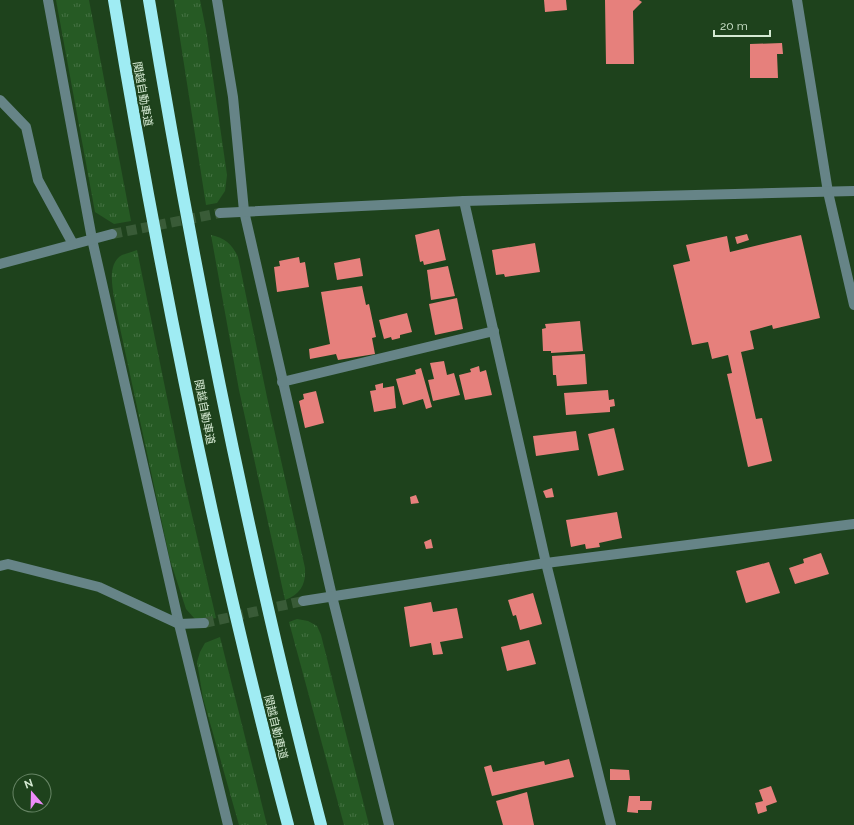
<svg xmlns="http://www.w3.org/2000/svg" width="854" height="825" viewBox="0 0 854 825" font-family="Raleway,'Noto Sans JP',sans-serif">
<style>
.grass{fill:url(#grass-tufts)}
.building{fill:#e6807c}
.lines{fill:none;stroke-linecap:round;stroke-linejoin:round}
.minor-tunnel{stroke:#395b37;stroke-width:10;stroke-dasharray:10 5;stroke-linecap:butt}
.minor{stroke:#668487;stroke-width:10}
.highway{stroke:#9fecf3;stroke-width:12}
.labels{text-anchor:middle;stroke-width:4;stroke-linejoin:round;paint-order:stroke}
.street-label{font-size:11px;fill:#d4e9d2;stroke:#1e421c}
</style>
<defs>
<pattern id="grass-tufts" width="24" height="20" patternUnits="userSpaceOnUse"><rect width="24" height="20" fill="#265a24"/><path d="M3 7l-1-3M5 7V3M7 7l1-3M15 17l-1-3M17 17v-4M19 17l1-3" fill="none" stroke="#457243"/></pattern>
</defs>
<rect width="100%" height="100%" fill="#1e421c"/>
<g class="grass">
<path d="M56,0H89L131,221L114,224L95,212Z"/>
<path d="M174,0H200L206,30L227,175L225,191L217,203L206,205Z"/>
<path d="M211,235C225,238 232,244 238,257L268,402L305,568C306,584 301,594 285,600L239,390Z"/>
<path d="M137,250L184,481L216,618L206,620L195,619L186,609L170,560L117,314C115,297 104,265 122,255C127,253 133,252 137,250Z"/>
<path d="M297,619L308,621L317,626L321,635L369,825H344L289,622Z"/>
<path d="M220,637L267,825H239L203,698L197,662L200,652L205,643Z"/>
</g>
<g class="building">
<path d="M544,0H566L567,10L545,12Z"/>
<path d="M605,0H639L642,2L633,11L634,64H606Z"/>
<path d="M782,43L783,54H777L778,78H750V44Z"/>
<path d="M439,229L446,260L424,265L423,261L420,262L415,235Z"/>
<path d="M747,234L749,240L737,244L735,237Z"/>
<path d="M801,235L820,318L773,329L772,325L750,331L754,349L741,352L756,419L762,418L772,461L748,467L727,374L732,373L728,355L712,359L708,342L692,345L673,265L690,261L686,245L727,236L730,252Z"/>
<path d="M535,243L540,272L505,277L504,274L496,275L492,250Z"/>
<path d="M299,257L300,263L305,262L309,287L277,292L274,267L280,266L279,261Z"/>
<path d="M360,258L363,276L337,280L334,263Z"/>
<path d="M448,266L455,296L431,300L427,270Z"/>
<path d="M362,286L366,305L369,304L376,337L372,338L375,354L338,360L336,354L310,359L309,349L330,344L321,292Z"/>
<path d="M457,298L463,329L435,335L429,304Z"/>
<path d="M407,313L412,332L400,335V338L392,340L391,337L384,339L379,320Z"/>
<path d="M580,321L583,351L551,353V351H543L542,329L546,328L545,324Z"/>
<path d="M585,354L587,384L557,386L556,375H553L552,356Z"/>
<path d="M444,361L447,375L454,373L460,395L433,401L428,380L434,379L430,363Z"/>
<path d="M479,366L480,372L486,370L492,395L465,400L459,375L471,372L470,369Z"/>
<path d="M421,368L432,407L426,409L423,399L403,405L396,379L416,374L415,370Z"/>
<path d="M383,383V388L394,386L396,408L374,412L370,391L376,390L375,385Z"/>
<path d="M608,390L609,400L614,399L615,406L610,407V412L566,415L564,393Z"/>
<path d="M316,391L324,423L305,428L299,401L304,399L303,394Z"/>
<path d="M614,428L624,470L598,476L588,434Z"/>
<path d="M576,431L579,450L536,456L533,436Z"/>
<path d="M552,488L554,497L546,498L543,491Z"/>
<path d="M416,495L419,503L411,504L410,497Z"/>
<path d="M617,512L622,538L599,543L600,547L586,549L585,544L571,547L566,520Z"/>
<path d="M431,539L433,548L426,549L424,542Z"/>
<path d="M821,553L829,574L795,584L789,568L804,563L803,559Z"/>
<path d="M769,562L780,593L746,603L736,571Z"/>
<path d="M533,593L542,624L520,630L516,615L513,616L508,600Z"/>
<path d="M431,602L433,612L457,608L463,638L440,642L443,654L433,655L431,643L410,647L404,607Z"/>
<path d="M529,640L536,664L507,671L501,647Z"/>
<path d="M569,759L574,777L492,796L484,767L491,765L493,772L544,761L545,765Z"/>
<path d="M610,769L629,770L630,780H610Z"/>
<path d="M771,786L777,802L766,806L767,811L758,814L755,803L763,801L759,790Z"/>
<path d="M527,792L534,825H503L496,801Z"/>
<path d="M629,796H640V801H652L651,810H638V813L627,812Z"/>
</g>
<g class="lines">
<g class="minor-tunnel">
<path d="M112,234L220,213"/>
<path d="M204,623L303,601"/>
</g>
<g class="minor">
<path d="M48,0L92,239L179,624L228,825"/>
<path d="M217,0L233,97L244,211L332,596L389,825"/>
<path d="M797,0L828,192L854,305"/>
<path d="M0,100L26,127L38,180L73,244"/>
<path d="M464,201L546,563L611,825"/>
<path d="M220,213L464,201L854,191"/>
<path d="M0,264L112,234"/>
<path d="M282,382L494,331"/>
<path d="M0,566L8,564L99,587L179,624L204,623"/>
<path d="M303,601L546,563L854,524"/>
</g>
<g class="highway">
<path d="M114,0C160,277 216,554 288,825"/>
<path d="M149,0C195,277 250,553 321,825"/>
</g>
</g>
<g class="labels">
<g class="street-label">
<text transform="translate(143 94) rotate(80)" y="4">関越自動車道</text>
<text transform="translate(205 412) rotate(79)" y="4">関越自動車道</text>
<text transform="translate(276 727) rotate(76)" y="4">関越自動車道</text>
</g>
</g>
<g transform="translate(32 793) rotate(340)"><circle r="19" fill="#1e421c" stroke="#678565"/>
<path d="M0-3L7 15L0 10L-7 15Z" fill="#ed8cf9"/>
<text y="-6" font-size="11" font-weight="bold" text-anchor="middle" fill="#d4e9d2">N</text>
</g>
<path d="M714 30v6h56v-6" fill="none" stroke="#d4e9d2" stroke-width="2"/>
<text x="720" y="30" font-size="12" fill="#d4e9d2" stroke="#1e421c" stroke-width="3" paint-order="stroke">20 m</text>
</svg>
